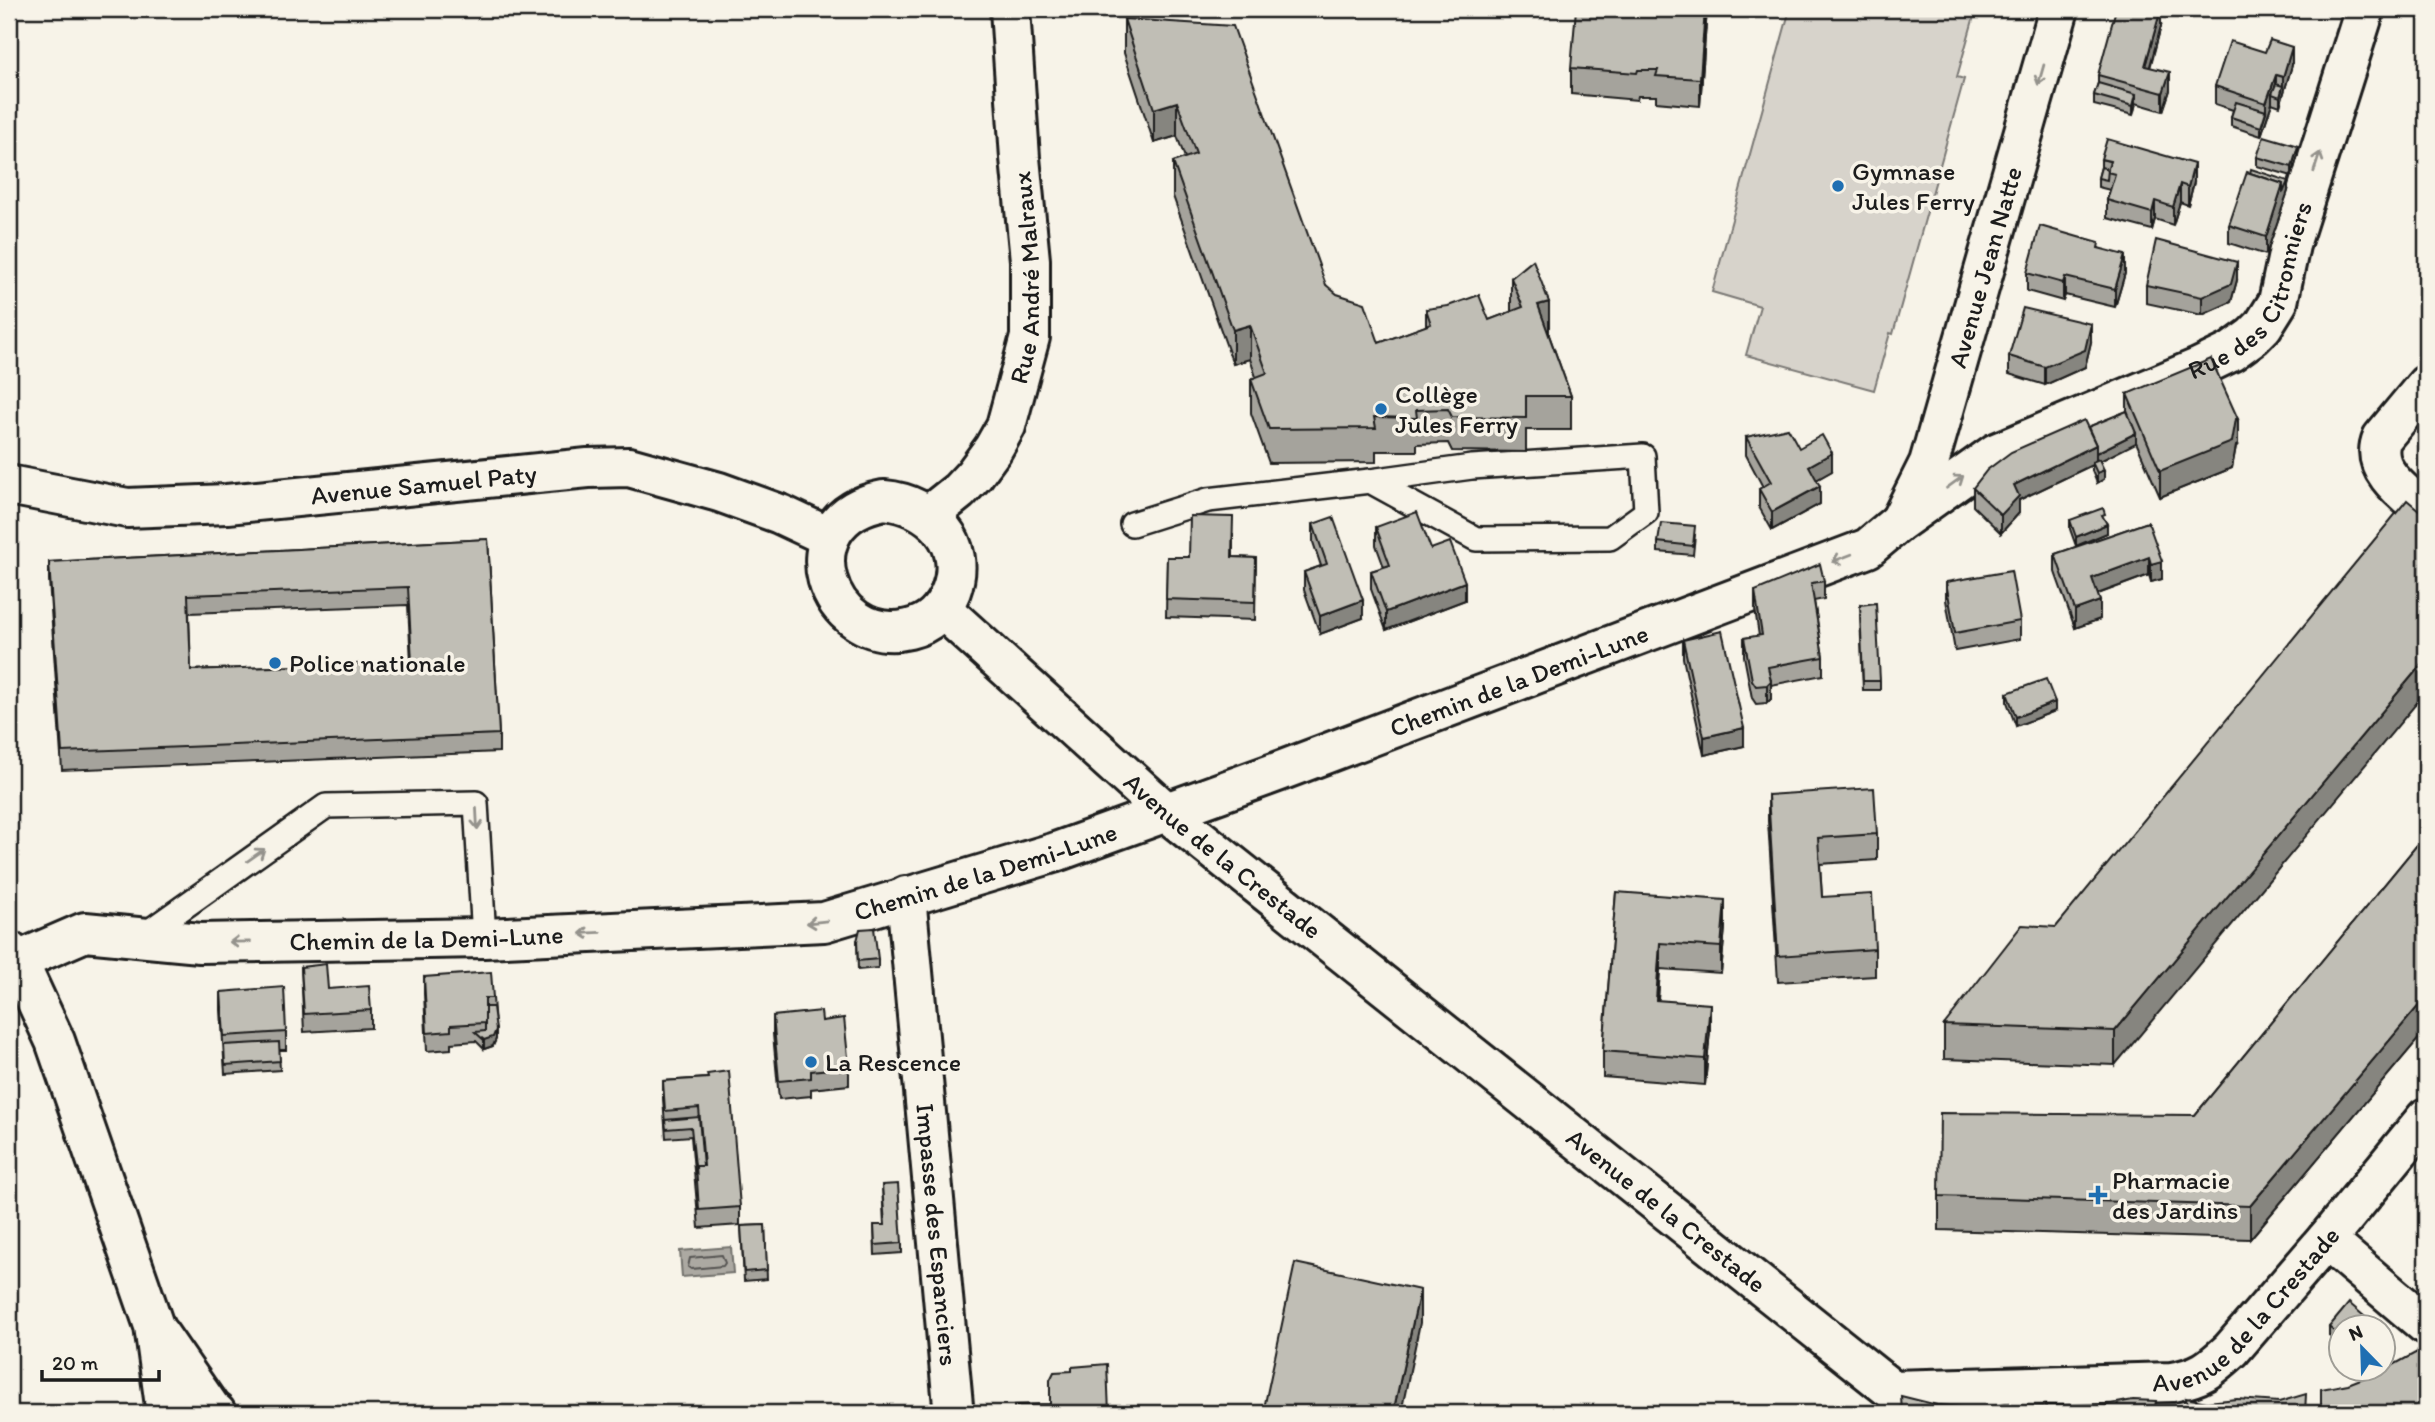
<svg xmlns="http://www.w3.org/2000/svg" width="2435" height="1422" viewBox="0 0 2435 1422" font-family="Itim,sans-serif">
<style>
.green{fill:#d7d3cb;stroke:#7a7874;stroke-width:2}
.water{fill:#aca9a2;stroke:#72716c;stroke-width:2}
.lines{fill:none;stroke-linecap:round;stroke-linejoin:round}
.shore{stroke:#565452;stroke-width:2}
.service-casing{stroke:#1c1c1c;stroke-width:28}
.minor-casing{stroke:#1c1c1c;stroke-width:44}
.tertiary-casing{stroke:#1c1c1c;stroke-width:44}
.service{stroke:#f7f3e8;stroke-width:23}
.minor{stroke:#f7f3e8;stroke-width:38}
.tertiary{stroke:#f7f3e8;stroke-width:38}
.wall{fill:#a5a39c;stroke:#1c1c1c;stroke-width:2;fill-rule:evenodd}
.shaded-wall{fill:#86857f;stroke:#1c1c1c;stroke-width:2}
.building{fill:#c0beb5;stroke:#1c1c1c;stroke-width:2;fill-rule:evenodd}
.oneway{stroke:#94928c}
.poi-dot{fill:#1f6fb2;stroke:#f7f3e8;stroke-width:2.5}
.labels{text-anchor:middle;stroke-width:7;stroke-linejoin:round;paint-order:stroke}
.poi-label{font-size:26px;fill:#1c1c1c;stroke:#f7f3e8;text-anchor:start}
.street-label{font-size:26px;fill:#1c1c1c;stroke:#f7f3e8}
</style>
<rect width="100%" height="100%" fill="#f7f3e8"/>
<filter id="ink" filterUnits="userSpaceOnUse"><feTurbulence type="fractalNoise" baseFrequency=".0143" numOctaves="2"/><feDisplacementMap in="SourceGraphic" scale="14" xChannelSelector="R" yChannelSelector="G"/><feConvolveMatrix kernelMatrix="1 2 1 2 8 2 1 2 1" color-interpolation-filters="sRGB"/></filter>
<g filter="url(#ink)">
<path class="green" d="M1790,9H1976L1957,77L1964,79L1893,334L1890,333L1874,390L1746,355L1760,306L1712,292Z"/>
<path class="water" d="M731,1247L733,1273L682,1277L680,1251Z"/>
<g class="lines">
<path class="shore" d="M722,1255L725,1263L723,1266L691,1269L688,1267L690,1258Z"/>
<defs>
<g id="service">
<path d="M1132,524L1208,500L1370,481L1476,539L1610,538L1646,512L1643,456L1472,467L1370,481"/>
<path d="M140,938L326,806L476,803L484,938"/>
</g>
<g id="minor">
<path d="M2426,385L2382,438C2369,469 2405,494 2426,511"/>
<path id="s1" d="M9,485L127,508L227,504L588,468L629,467L719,492L780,514L829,537"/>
<path d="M884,500C931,504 969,543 951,591C943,611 930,624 909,629C827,649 782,519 884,500Z"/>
<path id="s2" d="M929,515L959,491L974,475L993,449L1006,426L1030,337V260L1020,158L1010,9"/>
<path id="s3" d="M1902,517L1929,463L2059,9"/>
<path id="s4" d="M942,609L1166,812L1892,1390L2172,1382C2201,1377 2209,1370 2231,1350L2326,1240L2426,1118"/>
<path id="s5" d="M906,896L953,1405"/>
<path id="s6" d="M18,961L85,932L200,943L484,938L824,922L1053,853L1280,771L1868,548L1899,522L1996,453L2198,368L2231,352L2253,336L2263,326L2278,302L2290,245L2365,9"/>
<path d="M2326,1240L2426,1325"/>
</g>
<g id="tertiary">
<path d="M9,951L18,961L55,1041L154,1326L166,1413"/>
<path d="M159,1334L211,1409L216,1413"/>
</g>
</defs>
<use href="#service" class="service-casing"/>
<use href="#minor" class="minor-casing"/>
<use href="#tertiary" class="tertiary-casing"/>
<use href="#service" class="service"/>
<use href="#minor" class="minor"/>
<use href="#tertiary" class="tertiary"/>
</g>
<g class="wall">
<path d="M1707,9L1700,106L1656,102V96H1638L1637,100L1571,94V68Z"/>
<path d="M1124,19L1326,285L1379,343L1426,326V309L1489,320L1511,312V278L1549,335L1571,396V430H1526V452L1452,451L1448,443L1417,444V451H1376V462L1269,463L1251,413V379L1256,377L1250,359L1233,364L1173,196V162L1185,158L1177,136L1154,143L1124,53Z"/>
<path d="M2161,26L2150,68L2170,90L2163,111L2136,103L2133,115L2094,105V95L2098,83V75Z"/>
<path d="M2292,65L2280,106L2272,103L2261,136L2231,126V117L2233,110L2215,104V86Z"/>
<path d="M2298,155L2292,176L2257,166V157Z"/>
<path d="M2101,159L2194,182L2188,205L2180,202L2173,225L2155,219L2152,230L2107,218V200L2110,190L2098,187V178L2101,167Z"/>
<path d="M2288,191L2266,255L2229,243V225Z"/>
<path d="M2099,248L2125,273L2115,307L2065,295L2063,301L2027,291V273Z"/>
<path d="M2237,280L2231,302L2202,315L2146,303V285Z"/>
<path d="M2091,342L2085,367L2045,385L2009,374V356Z"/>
<path d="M2127,394L2238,445L2236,446L2232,468L2160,497L2136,442L2100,461L2104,479L2097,483L2092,471V465L2019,500V513L2001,533L1973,506V488L2088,427L2127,411Z"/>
<path d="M1746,437L1799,448L1832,471L1816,480L1820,504L1772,530L1759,507V489L1763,487L1746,455Z"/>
<path d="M2426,516L2115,1065L1944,1059V1025L2056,927Z"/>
<path d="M2070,520L2105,521L2107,533L2076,546L2070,529Z"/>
<path d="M2148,522L2162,579L2151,582L2149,575L2098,594L2100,619L2075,628L2055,572V554Z"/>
<path d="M1313,524L1363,618L1320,634L1304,590V572L1321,566L1313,542Z"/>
<path d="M1376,527L1431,549L1465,600L1386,630L1371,589V571L1384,567L1376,545Z"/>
<path d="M1233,535V557L1256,558L1255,620L1166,617L1167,557H1189Z"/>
<path d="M1695,535L1693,555L1658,552V542Z"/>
<path d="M488,539L499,734V752L62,770L49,580V562ZM408,605L411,662L191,670L189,613Z"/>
<path d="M1824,581V599L1814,601L1823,657V675L1771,685V699L1767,703L1756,704L1752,698L1744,656V638L1759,636L1755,609V591Z"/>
<path d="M1946,582L2020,621V639L1955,651L1946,600Z"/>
<path d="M1860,614L1880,681V690H1863Z"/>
<path d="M1683,640L1744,746L1704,755L1683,658Z"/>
<path d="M2007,693L2055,711L2016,726L2007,702Z"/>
<path d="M1768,795L1877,834V860L1820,864L1822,897L1875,949V976L1778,982L1768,821Z"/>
<path d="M2426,834V1030L2250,1239L1939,1230V1196L2195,1115Z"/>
<path d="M1616,892L1725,927L1721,973L1660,969L1658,1000L1710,1030L1705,1085L1603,1077V1051Z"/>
<path d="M857,941L878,959V968L858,970Z"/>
<path d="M301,967L328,989L371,1010V1028L304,1032Z"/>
<path d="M424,977L493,998L496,1039L493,1046L484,1049L476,1041L451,1043V1049L427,1051L424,994Z"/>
<path d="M221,992L286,1032V1050H279L280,1070L225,1074L221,1010Z"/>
<path d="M773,1016L822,1021L849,1067V1085L811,1089V1096L779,1099L773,1034Z"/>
<path d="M707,1078L740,1207V1225L699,1228L691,1136L666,1138L663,1099V1081Z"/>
<path d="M882,1185L902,1243V1253L875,1255L874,1225H884Z"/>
<path d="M2426,1216V1249L2419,1243V1225Z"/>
<path d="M765,1225L767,1279L744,1281L741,1226Z"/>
<path d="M2329,1327H2372H2341V1347L2329,1336Z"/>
</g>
<g class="shaded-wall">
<path d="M1705,9H1707L1700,106V79Z"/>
<path d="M2161,9V26L2145,84V66Z"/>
<path d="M2292,47V65L2280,106V97L2283,86V77Z"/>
<path d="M2170,72V90L2163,111V93Z"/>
<path d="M2276,75V93L2272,94V103L2261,136V127L2266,112V103Z"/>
<path d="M2136,94V103L2133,115V106Z"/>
<path d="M1177,102V136L1154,143V109Z"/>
<path d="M2298,146V155L2292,176V167Z"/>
<path d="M2194,164V182L2188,205V187Z"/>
<path d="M2288,181V191L2266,255V237L2283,184Z"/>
<path d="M2180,184V202L2173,225V207Z"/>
<path d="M2155,201V219L2152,230V213Z"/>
<path d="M2125,255V273L2115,307V289Z"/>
<path d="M2237,262V280L2231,302L2202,315V297Z"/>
<path d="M2065,277V295L2063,301V283Z"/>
<path d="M1549,302V336L1538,305Z"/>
<path d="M2091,324V342L2085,367L2045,385V367Z"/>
<path d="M1250,325V359L1233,364V330Z"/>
<path d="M2236,419H2238V445L2236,446L2232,468L2160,497V471Z"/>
<path d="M2136,433V443L2096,463V453Z"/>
<path d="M2096,445V463L2092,462V465L2019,500V513L2001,533V515L2014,485Z"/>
<path d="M1832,453V471L1809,484V466Z"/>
<path d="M2104,470V479L2097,483V473Z"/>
<path d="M1820,486V504L1772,530V512Z"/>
<path d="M2107,524V533L2076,546V537Z"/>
<path d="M2149,557V575L2092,596V578Z"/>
<path d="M2162,561V579L2151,582V564Z"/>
<path d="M1465,582V600L1386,630V612Z"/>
<path d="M1363,600V618L1320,634V616Z"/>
<path d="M2100,601V619L2075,628V610Z"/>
<path d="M2426,659V692L2115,1065V1031Z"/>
<path d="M1771,681V699L1767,703V685Z"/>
<path d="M2055,702V711L2016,726V717Z"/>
<path d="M1744,728V746L1704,755V737Z"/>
<path d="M1725,900V927L1721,973V947Z"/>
<path d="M1660,943V969L1656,1026V1000Z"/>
<path d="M2426,997V1030L2250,1239V1206Z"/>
<path d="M1710,1004V1030L1705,1085V1059Z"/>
<path d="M496,1030V1039L493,1046L484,1049V1040Z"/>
<path d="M1420,1290V1323L1401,1413H1393Z"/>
</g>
<g class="building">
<path d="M1576,9H1705L1700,79L1656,76L1658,70H1638L1637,73L1571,68Z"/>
<path d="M2116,9H2161L2145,66L2170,72L2163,93L2098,75Z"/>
<path d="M1124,19L1233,26L1326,285L1337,294L1365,303L1379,343L1431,324L1426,309L1448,306L1479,295L1489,320L1523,307L1511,278L1533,260L1549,302L1538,305L1571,396H1526V418L1452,417L1448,409L1416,410L1417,418L1374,417L1376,428L1269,429L1251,379L1267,373L1250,325L1233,330L1173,162L1196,154L1177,102L1154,109Z"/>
<path d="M2270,40L2292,47L2283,77L2276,75L2266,103L2215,86L2230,41L2265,52Z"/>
<path d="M2098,83L2136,94L2133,106L2094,95Z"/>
<path d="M2276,84L2283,86L2280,97L2272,94Z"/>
<path d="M2236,102L2266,111L2261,127L2231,117Z"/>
<path d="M2264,136L2298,146L2292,167L2257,157Z"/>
<path d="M2107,139L2194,164L2188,187L2180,184L2173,207L2155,201L2152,213L2107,200L2115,174L2107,172L2110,161L2101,159Z"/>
<path d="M2101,167L2108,169L2107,180L2098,178Z"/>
<path d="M2251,169L2288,181L2283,193V184L2250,173Z"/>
<path d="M2247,172L2283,184L2266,237L2229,225Z"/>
<path d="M2040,226L2099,243L2098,248L2125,255L2115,289L2065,277L2063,283L2027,273Z"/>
<path d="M2156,240L2237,262L2231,284L2202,297L2146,285Z"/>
<path d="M2023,308L2091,324L2085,350L2045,367L2009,356Z"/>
<path d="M2211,359L2238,419H2236L2232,442L2160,471L2127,394Z"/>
<path d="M2127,411L2136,433L2096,453V445L2088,427Z"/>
<path d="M2084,420L2096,445L2014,485L2019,496L2001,515L1973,488L1987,470L2011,452Z"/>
<path d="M1788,428L1799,448L1822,435L1832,453L1809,466L1820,486L1772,512L1759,489L1771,482L1746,437Z"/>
<path d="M2099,459L2104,470L2097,473L2092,462Z"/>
<path d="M2407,500L2426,516V659L2115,1031L1944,1025L2022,925L2056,927Z"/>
<path d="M2103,508L2105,514L2102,515L2107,524L2076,537L2070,520Z"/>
<path d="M1417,512L1431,549L1450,542L1465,582L1386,612L1371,571L1390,565L1376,527Z"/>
<path d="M1190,516L1233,517L1232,557L1256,558L1255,602L1166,599L1167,557H1189Z"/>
<path d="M1333,517L1363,600L1320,616L1304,572L1327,564L1313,524Z"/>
<path d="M2148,522L2162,561L2151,564L2149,557L2092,578L2100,601L2075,610L2055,554Z"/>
<path d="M1661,523L1695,526L1693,546L1658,542Z"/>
<path d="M488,539L499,734L62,752L49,562ZM408,587L412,662L191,670L188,595Z"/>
<path d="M1820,564L1824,581L1811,583L1823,657L1768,667L1771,681L1767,685L1756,686L1752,680L1744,638L1762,635L1755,591Z"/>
<path d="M2011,571L2020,621L1955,633L1946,582Z"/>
<path d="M1876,603L1880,681H1863L1860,605Z"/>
<path d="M1722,631L1744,728L1704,737L1683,640Z"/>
<path d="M2046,679L2055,702L2016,717L2007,693Z"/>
<path d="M1874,788L1877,834L1818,838L1822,897L1872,894L1875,949L1778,956L1768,795Z"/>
<path d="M2426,834V997L2250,1206L1939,1196L1940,1113L2195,1115Z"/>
<path d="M1616,892L1725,900L1721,947L1660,943L1656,1000L1710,1004L1705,1059L1603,1051Z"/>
<path d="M874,928L878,959L858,961L857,941L860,929Z"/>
<path d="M326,964L328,989L369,986L371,1010L304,1014L301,967Z"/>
<path d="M491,972L493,998H485V1023L451,1025V1031L427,1033L424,977Z"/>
<path d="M284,987L286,1032L224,1036L221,992Z"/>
<path d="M485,1007H493L496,1030L493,1037L484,1040L475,1032L485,1031Z"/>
<path d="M821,1011L822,1021L844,1018L849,1067L811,1071V1078L779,1081L773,1016Z"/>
<path d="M279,1042L280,1061L225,1065L224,1045Z"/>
<path d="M729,1071L740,1207L699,1210L696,1166H704L699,1108L665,1111L663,1081L708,1078L707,1074Z"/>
<path d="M699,1117L703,1166H696V1175L691,1127L666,1129L665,1120Z"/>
<path d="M898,1184L902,1243L875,1245L874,1225H885L882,1185Z"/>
<path d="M2426,1216V1231L2419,1225Z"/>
<path d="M765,1225L767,1270L744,1272L741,1226Z"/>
<path d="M1295,1263L1420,1290L1393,1413H1263Z"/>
<path d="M2349,1303L2372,1323L2368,1327H2341V1338L2329,1327Z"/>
<path d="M2419,1351L2426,1388V1413H2321V1389L2348,1384L2386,1369Z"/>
<path d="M1107,1364L1109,1413H1014V1405L1050,1404V1380L1054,1372L1072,1371V1367Z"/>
<path d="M2306,1394L2305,1413H2188L2186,1398L2207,1402L2237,1399L2279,1402Z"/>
<path d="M1901,1396L1937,1405L1963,1407H1991L2009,1403L2010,1413H1902Z"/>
<path d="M2133,1400L2156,1401L2154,1413H2046V1405L2095,1407Z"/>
</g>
<defs><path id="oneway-shaft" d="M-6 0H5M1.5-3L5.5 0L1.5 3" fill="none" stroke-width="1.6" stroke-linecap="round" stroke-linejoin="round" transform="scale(1.75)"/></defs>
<g class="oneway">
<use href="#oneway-shaft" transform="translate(2041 75) rotate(106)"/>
<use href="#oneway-shaft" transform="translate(2317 162) rotate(-72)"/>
<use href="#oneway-shaft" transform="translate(1955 482) rotate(-36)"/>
<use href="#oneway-shaft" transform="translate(1842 558) rotate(159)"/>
<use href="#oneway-shaft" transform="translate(477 819) rotate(87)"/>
<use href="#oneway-shaft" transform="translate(256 855) rotate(-35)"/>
<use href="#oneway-shaft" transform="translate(817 922) rotate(174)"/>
<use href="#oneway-shaft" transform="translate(590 933) rotate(177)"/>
<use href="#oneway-shaft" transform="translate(240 942) rotate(179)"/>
</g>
</g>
<g class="poi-dot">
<circle cx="1838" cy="186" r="7"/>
<circle cx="1381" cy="409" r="7"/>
<circle cx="275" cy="663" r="7"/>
<circle cx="811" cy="1062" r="7"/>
<path d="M2094.5 1184.5h7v7h7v7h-7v7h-7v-7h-7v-7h7z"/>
</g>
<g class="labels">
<g class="poi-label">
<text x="1852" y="180">Gymnase<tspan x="1852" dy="30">Jules Ferry</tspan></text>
<text x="1395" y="403">Collège<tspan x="1395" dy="30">Jules Ferry</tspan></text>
<text x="289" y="672">Police nationale</text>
<text x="825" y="1071">La Rescence</text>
<text x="2112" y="1189">Pharmacie<tspan x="2112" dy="30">des Jardins</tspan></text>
</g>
<g class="street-label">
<text dy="9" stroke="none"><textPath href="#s3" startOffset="264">Avenue Jean Natte</textPath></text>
<text dy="9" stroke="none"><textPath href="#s2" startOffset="270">Rue André Malraux</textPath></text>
<text dy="9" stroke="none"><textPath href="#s6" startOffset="2401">Rue des Citronniers</textPath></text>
<text dy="9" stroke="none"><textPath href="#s1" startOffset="418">Avenue Samuel Paty</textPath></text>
<text dy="9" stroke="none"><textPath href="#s6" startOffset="1549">Chemin de la Demi-Lune</textPath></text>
<text dy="9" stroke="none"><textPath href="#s4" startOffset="374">Avenue de la Crestade</textPath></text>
<text dy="9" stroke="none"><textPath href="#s6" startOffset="982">Chemin de la Demi-Lune</textPath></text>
<text dy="9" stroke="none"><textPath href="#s6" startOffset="415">Chemin de la Demi-Lune</textPath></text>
<text dy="9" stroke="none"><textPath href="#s4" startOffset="942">Avenue de la Crestade</textPath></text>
<text dy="9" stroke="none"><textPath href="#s5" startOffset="340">Impasse des Espanciers</textPath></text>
<text dy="9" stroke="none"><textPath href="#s4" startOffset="1614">Avenue de la Crestade</textPath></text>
</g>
</g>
<rect width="2435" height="1422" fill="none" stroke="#f7f3e8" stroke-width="35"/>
<rect x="18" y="18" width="2400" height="1387" fill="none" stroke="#1c1c1c" stroke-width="2.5" filter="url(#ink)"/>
<g transform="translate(2362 1348) rotate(337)"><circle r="33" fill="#f7f3e8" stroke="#9f9d96" stroke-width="2"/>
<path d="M0-5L12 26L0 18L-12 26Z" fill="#1f6fb2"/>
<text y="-10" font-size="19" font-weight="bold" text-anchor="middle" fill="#1c1c1c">N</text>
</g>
<path d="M42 1370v10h117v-10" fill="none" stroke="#1c1c1c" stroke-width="3.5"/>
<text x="52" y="1370" font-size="21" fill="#1c1c1c" stroke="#f7f3e8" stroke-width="5" paint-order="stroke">20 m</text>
</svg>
